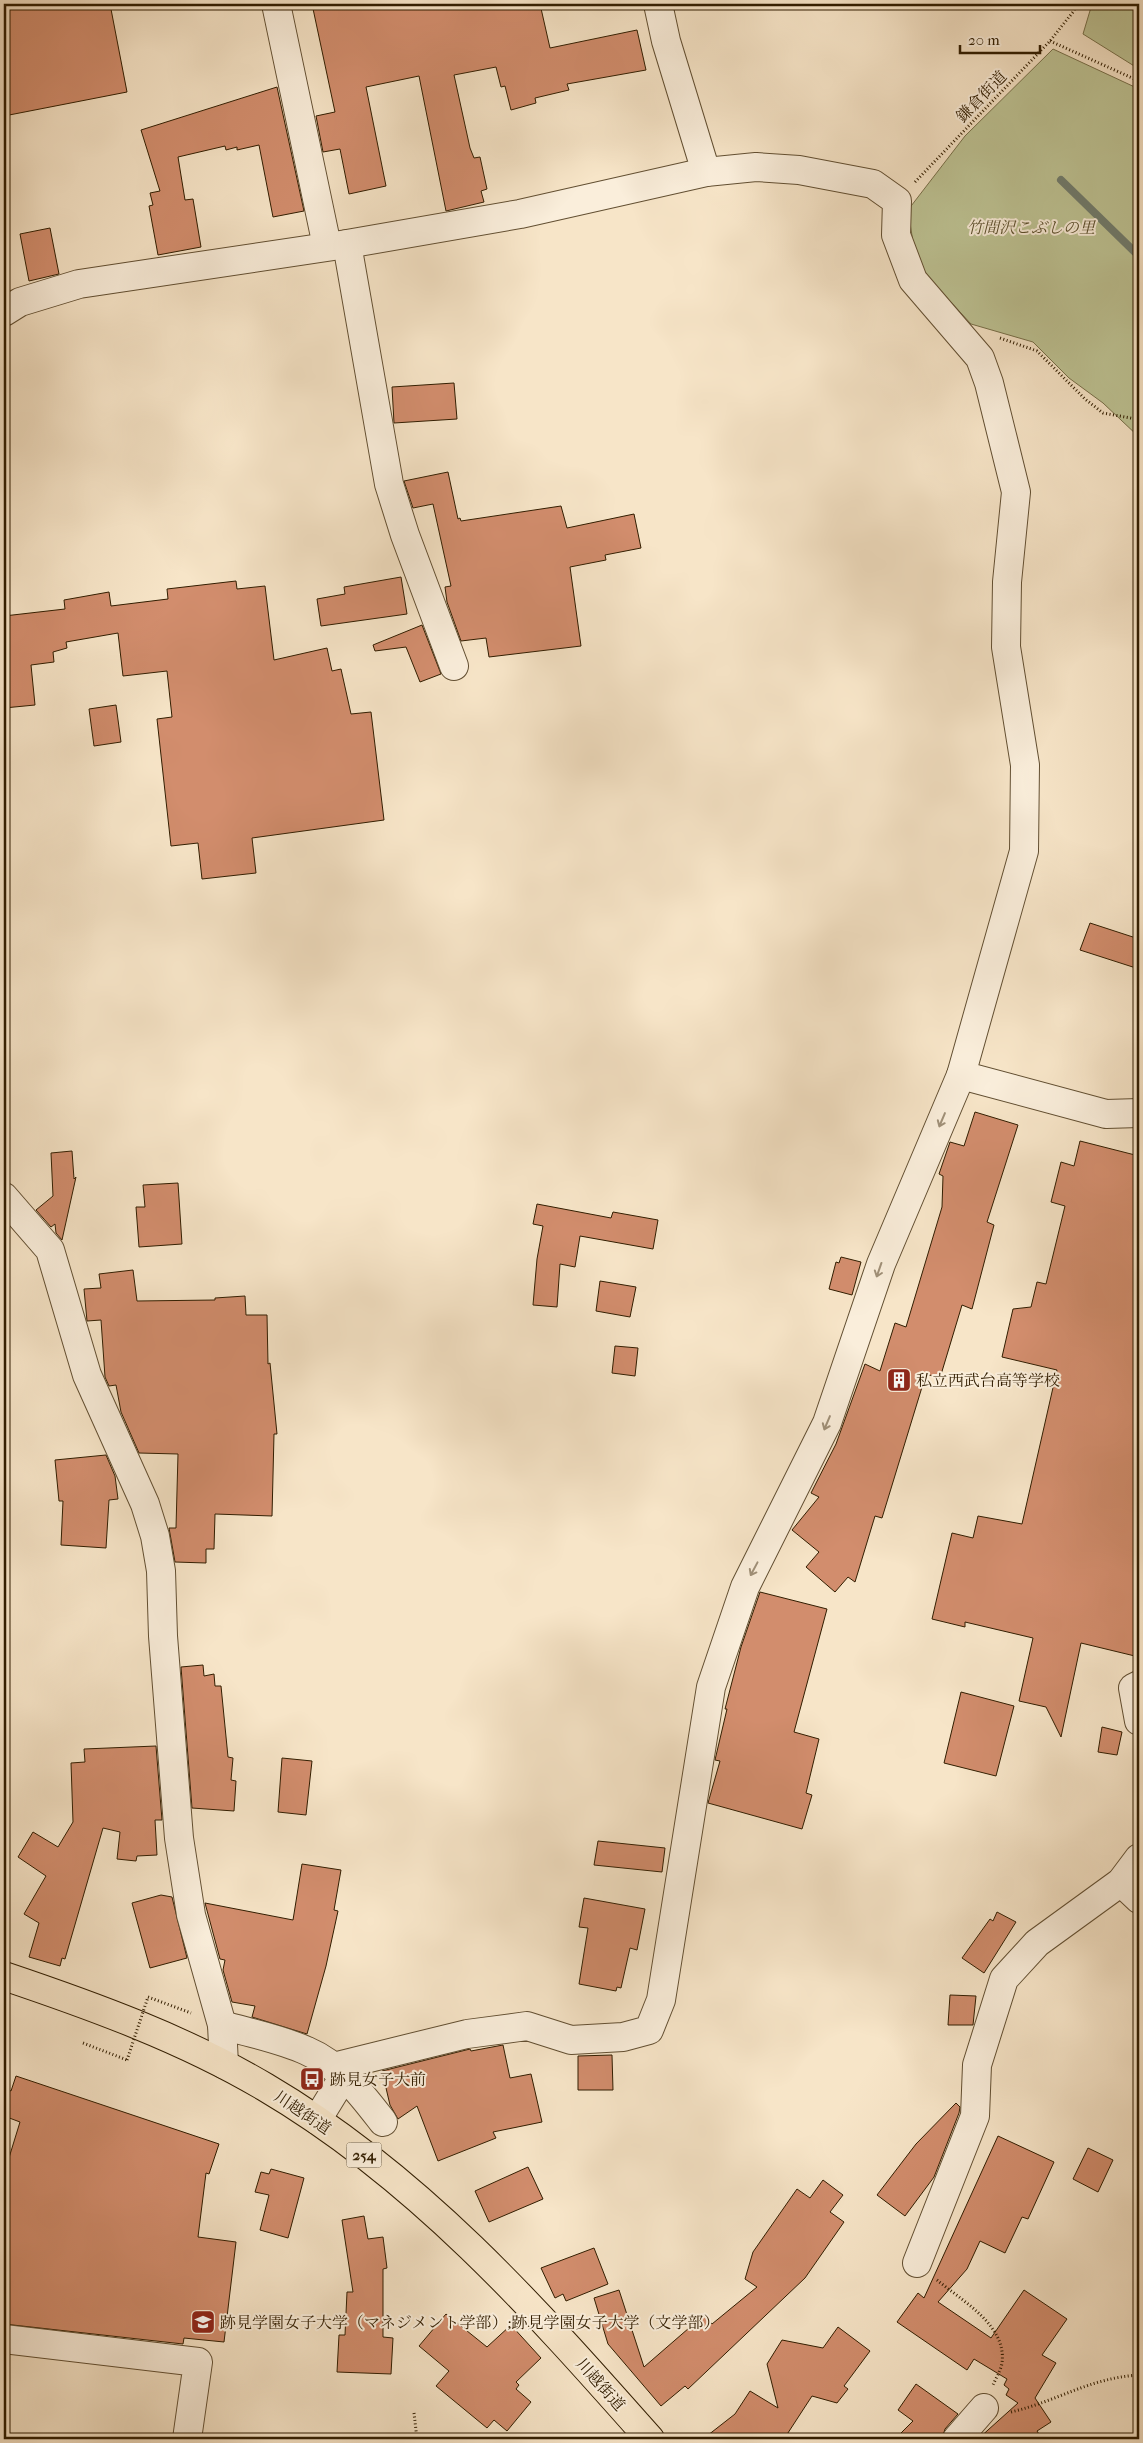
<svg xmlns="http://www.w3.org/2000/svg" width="1143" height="2443" viewBox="0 0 1143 2443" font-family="'IM FELL French Canon','Noto Serif JP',serif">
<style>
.green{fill:#bec495;stroke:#78704a}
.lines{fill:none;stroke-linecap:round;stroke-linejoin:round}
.stream{stroke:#727e70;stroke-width:8}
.building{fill:#d28d6d;stroke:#311d00}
.minor-casing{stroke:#624f32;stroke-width:30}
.highway-casing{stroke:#311d00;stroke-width:30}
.path{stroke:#311d00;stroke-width:3;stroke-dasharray:1 2.5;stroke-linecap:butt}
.minor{stroke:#faeedb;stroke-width:28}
.highway{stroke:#f7e5c8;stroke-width:28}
.path-bridge{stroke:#311d00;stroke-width:3;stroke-dasharray:1 2.5;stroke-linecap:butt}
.oneway{stroke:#a09078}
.labels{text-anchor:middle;stroke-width:4;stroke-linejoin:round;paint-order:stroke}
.shield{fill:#faeedb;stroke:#6d5c42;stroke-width:1}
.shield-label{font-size:15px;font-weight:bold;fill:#311d00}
.street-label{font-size:16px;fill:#311d00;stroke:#faeedb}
.park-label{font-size:16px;font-style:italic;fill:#5b4f2d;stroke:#faeedb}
.poi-label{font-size:16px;fill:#311d00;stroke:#faeedb;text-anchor:start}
</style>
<rect width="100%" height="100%" fill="#f7e5c8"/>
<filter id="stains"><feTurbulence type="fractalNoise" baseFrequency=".004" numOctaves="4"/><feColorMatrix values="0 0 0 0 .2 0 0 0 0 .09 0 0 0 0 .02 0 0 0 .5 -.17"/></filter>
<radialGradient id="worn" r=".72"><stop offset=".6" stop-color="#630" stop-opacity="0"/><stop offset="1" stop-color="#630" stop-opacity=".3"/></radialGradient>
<g class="green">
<path d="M1092,4H1139V69L1083,34Z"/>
<path d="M1053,49L1139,89V437L1103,403L1069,378L1033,342L971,324L926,275L913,242L908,210L965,136Z"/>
</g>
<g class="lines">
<path class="stream" d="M1061,180L1139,256"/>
</g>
<g class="building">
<path d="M4,4H110L127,92L4,116Z"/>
<path d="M312,4H540L550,48L637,30L646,70L567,84L569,90L535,98L536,103L511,110L505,86L501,87L496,67L454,75L470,148L474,158L480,157L487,189L481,191L484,202L446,211L419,76L366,87L386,186L349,194L340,149L323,152L316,116L335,112Z"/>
<path d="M277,87L304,211L273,217L259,145L237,150V147L226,150L225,146L178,157L185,200L193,199L201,247L158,255L149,206L153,205L150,193L160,191L141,130Z"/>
<path d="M50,228L59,274L29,281L20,234Z"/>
<path d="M454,383L457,419L394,423L392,387Z"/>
<path d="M448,472L458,519L460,518L461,521L561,506L567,528L634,514L641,548L605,555L606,560L570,567L581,646L489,657L486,638L461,641L447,602L445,587L451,586L433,504L413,508L404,481Z"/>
<path d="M401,577L407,614L321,626L317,599L345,594L344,587Z"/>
<path d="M236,581L237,589L265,586L274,660L327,648L332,671L341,669L351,714L371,712L384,820L252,838L256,873L202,879L198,843L171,846L157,719L172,717L167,671L123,676L118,633L66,642L67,648L53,652L54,662L31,665L35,705L4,708V616L65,609L64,600L109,592L111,606L168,599L167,589Z"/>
<path d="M422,625L441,674L420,682L406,647L375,651L373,645Z"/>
<path d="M116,705L121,742L94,746L89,709Z"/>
<path d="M1090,923L1139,939V969L1080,950Z"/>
<path d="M975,1112L1018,1125L987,1222L994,1225L972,1309L962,1305L940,1378L926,1374L882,1518L875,1516L855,1582L848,1577L835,1592L806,1567L819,1552L792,1530L819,1497L811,1493L836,1444L865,1364L880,1371L895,1323L906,1327L942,1207L943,1176L939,1174L950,1142L964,1146Z"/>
<path d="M1080,1141L1139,1156V1401L1135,1420L1139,1421V1657L1081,1643L1061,1737L1046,1707L1019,1701L1033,1638L965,1622V1627L932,1619L952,1533L973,1538L978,1516L1022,1524L1057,1370L1002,1357L1013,1309L1031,1307L1037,1282L1046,1284L1065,1206L1051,1202L1061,1162L1074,1166Z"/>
<path d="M72,1151L74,1179L76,1177L62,1240L56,1233L55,1224L51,1227L36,1210L53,1196L51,1153Z"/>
<path d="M178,1183L182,1244L139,1247L136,1207H145L143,1185Z"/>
<path d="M537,1204L611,1218L613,1212L658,1220L653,1249L580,1236L575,1267L560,1264L557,1307L533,1305L537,1259L543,1226L533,1224Z"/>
<path d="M841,1257L861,1262L852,1295L829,1289L836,1262L839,1263Z"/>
<path d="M133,1270L137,1301L215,1300V1298L245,1296L246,1315H267L268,1364L270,1363L277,1434H274L272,1516L215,1514L214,1549H206V1563L175,1562L169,1528H176L178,1454L139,1453L121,1412L116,1385L109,1386L105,1377L101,1320L87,1321L84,1289L101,1288L99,1274Z"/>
<path d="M600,1281L636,1287L630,1317L596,1311Z"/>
<path d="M615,1346L638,1348L635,1376L612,1373Z"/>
<path d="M106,1455L115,1476L118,1499L109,1500L106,1548L61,1545L63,1501H59L55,1460Z"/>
<path d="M760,1592L827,1609L794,1732L819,1739L806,1793L812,1795L802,1829L708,1803L720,1761L715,1760L727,1709H725L741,1647Z"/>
<path d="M203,1665L204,1676L214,1674L215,1686H221L228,1757L233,1758L231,1780L236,1781L234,1811L192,1808L181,1667Z"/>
<path d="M961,1692L1014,1706L996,1776L944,1763Z"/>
<path d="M1102,1727L1122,1732L1117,1755L1098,1752Z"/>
<path d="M156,1746L162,1820H155L157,1855L137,1856L136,1861L117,1859L120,1832L103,1828L65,1959L62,1958L60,1966L29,1957L39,1923L24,1914L46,1876L18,1857L33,1832L58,1847L73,1822L71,1763L85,1762L84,1749Z"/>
<path d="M282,1758L312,1761L306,1815L278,1812Z"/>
<path d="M598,1841L665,1848L662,1872L594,1865Z"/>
<path d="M302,1864L341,1870L334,1910L338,1911L326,1966L307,2034L252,2017L255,2006L232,2002L223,1970L225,1960L220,1959L205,1903L293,1920Z"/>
<path d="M161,1895L172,1897L187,1958L150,1968L132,1903Z"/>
<path d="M584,1898L645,1909L637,1950L630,1948L621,1988L617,1987L616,1991L579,1984L588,1928L579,1927Z"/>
<path d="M997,1912L1016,1922L984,1973L962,1958L990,1919L993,1921Z"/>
<path d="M950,1995L976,1996L973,2025H948Z"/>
<path d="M503,2045L510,2078L531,2074L542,2122L493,2132L496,2138L438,2161L417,2106L398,2119L390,2105L382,2071L470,2049L471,2051Z"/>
<path d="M612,2055L613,2090H578V2056Z"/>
<path d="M16,2076L219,2144L209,2174L206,2173L198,2237L236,2242L224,2342L184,2338L183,2344L4,2324V2174L20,2122L4,2116V2088L11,2091Z"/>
<path d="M956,2103L960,2107L959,2113L934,2177L905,2216L877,2195L916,2144Z"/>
<path d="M998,2136L1054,2162L1028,2219L1022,2217L1005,2253L980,2241L967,2269L938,2302L991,2338L1024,2290L1067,2319L1042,2355L1056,2363L1035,2398L1051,2422L1037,2431L1042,2439H978L1018,2403L1006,2395L1009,2389L1004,2385L1007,2379L974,2359L967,2370L897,2322L918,2293L924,2298Z"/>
<path d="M1088,2148L1113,2160L1098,2192L1073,2179Z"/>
<path d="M528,2167L543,2199L489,2222L475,2191Z"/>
<path d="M271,2169L304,2178L288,2238L260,2230L269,2195L255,2192L261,2172L269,2174Z"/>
<path d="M823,2180L843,2195L830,2212L844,2222L805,2278L707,2371L688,2389L685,2386L661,2406L608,2344L594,2298L619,2290L644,2367L704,2315L712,2324L757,2287L745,2279L753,2252L797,2189L810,2198Z"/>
<path d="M364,2216L368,2239L383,2237L387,2268L383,2269V2337L393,2338L391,2374L337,2372L339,2335H345L347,2292H353L342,2220Z"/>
<path d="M594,2248L608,2284L566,2301L563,2294L555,2298L541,2268Z"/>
<path d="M446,2314L487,2347L511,2325L541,2358L516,2382L519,2385L516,2389L531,2402L507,2431L494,2420L487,2428L436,2386L449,2371L419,2346Z"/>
<path d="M838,2327L870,2351L844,2386L848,2389L837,2403L812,2396L784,2439H703L735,2414L750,2391L778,2408L767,2364L782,2340L823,2348Z"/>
<path d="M916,2384L958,2414L945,2429L942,2439H895L913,2421L898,2410Z"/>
</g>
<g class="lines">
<defs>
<g id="minor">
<path d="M276,4L327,246"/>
<path d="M658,4L666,41L706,172"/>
<path d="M347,244L389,484L405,535L454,666"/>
<path d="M4,312L20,302L79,284L347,244L520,214L706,172L756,167L799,170L873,184L897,201L896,235L913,280L980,358L989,383L1016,492L1007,582L1006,647L1025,765L1024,851L961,1075L881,1264L827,1423L745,1587L711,1687L661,2000L649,2030L623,2037L571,2040L527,2026L467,2034L333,2067"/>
<path d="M961,1075L1106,1114L1139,1113"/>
<path d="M4,1197L50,1250L87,1375L145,1504L155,1536L161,1571L163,1636L179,1838L191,1915L222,2025L224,2064"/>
<path d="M1139,1685L1133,1688L1139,1721"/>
<path d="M1121,1882L1139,1899"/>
<path d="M222,2025C250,2033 281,2039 307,2051C340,2065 362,2095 383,2122"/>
<path d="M317,2120L344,2076"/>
<path d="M917,2263L975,2116L977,2065L1004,1979L1037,1943L1121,1882L1139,1858"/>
<path d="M4,2339L198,2362L187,2439"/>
<path d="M957,2439L984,2408"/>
</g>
<path id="highway" d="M4,1976C93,2006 184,2039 265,2087C418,2177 534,2308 650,2439"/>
</defs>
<use href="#minor" class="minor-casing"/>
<use href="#highway" class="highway-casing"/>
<g class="path">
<path d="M1050,41L1139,81"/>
<path d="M915,182L1050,41L1073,12L1077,4"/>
<path d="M1000,338L1037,351L1085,399L1103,413L1136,419L1139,417"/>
<path d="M148,1997L191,2013"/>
<path d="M83,2043L127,2060"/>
<path d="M937,2280C962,2301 1007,2325 1002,2363C1001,2370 996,2378 993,2385"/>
<path d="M1011,2412C1058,2401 1089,2378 1139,2375"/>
<path d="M414,2413L417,2439"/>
</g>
<use href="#minor" class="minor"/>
<use href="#highway" class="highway"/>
<path class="path-bridge" d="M127,2060L148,1997"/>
</g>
<defs><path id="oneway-shaft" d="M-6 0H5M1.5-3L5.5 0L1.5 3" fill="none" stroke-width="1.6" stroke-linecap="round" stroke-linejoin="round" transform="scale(1.25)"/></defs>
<g class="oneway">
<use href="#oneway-shaft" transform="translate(942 1120) rotate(113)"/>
<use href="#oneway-shaft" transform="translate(879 1270) rotate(109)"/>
<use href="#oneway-shaft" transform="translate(827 1423) rotate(113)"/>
<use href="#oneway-shaft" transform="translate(754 1569) rotate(118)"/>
</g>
<defs>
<symbol id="building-square" viewBox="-11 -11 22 22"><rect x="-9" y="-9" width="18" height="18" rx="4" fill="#8f2418" stroke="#faeedb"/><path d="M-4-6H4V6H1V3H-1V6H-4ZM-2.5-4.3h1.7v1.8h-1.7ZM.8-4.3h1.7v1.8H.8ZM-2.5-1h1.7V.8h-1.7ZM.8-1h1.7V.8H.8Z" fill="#fff"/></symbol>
<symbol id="bus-square" viewBox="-11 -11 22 22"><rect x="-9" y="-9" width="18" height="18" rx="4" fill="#8f2418" stroke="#faeedb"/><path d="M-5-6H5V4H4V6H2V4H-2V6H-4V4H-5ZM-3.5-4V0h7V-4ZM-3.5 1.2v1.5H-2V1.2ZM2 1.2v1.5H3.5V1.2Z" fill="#fff"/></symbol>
<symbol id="university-square" viewBox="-11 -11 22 22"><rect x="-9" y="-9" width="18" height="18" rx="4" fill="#8f2418" stroke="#faeedb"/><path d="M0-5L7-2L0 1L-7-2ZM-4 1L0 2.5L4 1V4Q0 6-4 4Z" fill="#fff"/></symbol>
</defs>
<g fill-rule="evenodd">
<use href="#building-square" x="885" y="1366" width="28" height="28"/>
<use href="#bus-square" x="298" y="2065" width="28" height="28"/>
<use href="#university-square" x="189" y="2308" width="28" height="28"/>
</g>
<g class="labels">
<rect class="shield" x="346.5" y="2142.5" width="35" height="25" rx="4"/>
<g class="shield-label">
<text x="364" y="2160">254</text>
</g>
<g class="street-label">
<text transform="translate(981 96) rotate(-46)" y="6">鎌倉街道</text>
<text transform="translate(303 2112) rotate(34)" y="6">川越街道</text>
<text transform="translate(601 2384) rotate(48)" y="6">川越街道</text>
</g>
<g class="park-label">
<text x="1031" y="233">竹間沢こぶしの里</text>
</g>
<g class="poi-label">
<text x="916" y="1386">私立西武台高等学校</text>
<text x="330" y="2085">跡見女子大前</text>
<text x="220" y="2328">跡見学園女子大学（マネジメント学部）;跡見学園女子大学（文学部）</text>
</g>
</g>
<rect width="1143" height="2443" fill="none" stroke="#f7e5c8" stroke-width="20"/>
<rect x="5" y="5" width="1133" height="2433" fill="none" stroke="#311d00" stroke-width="2.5"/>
<rect x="10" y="10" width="1123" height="2423" fill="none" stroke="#311d00"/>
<path d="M960 45v8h80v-8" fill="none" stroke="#311d00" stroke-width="2.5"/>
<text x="968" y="45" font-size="15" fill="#311d00" stroke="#faeedb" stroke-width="4" paint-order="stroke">20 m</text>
<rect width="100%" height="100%" filter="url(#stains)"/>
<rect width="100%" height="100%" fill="url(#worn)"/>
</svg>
